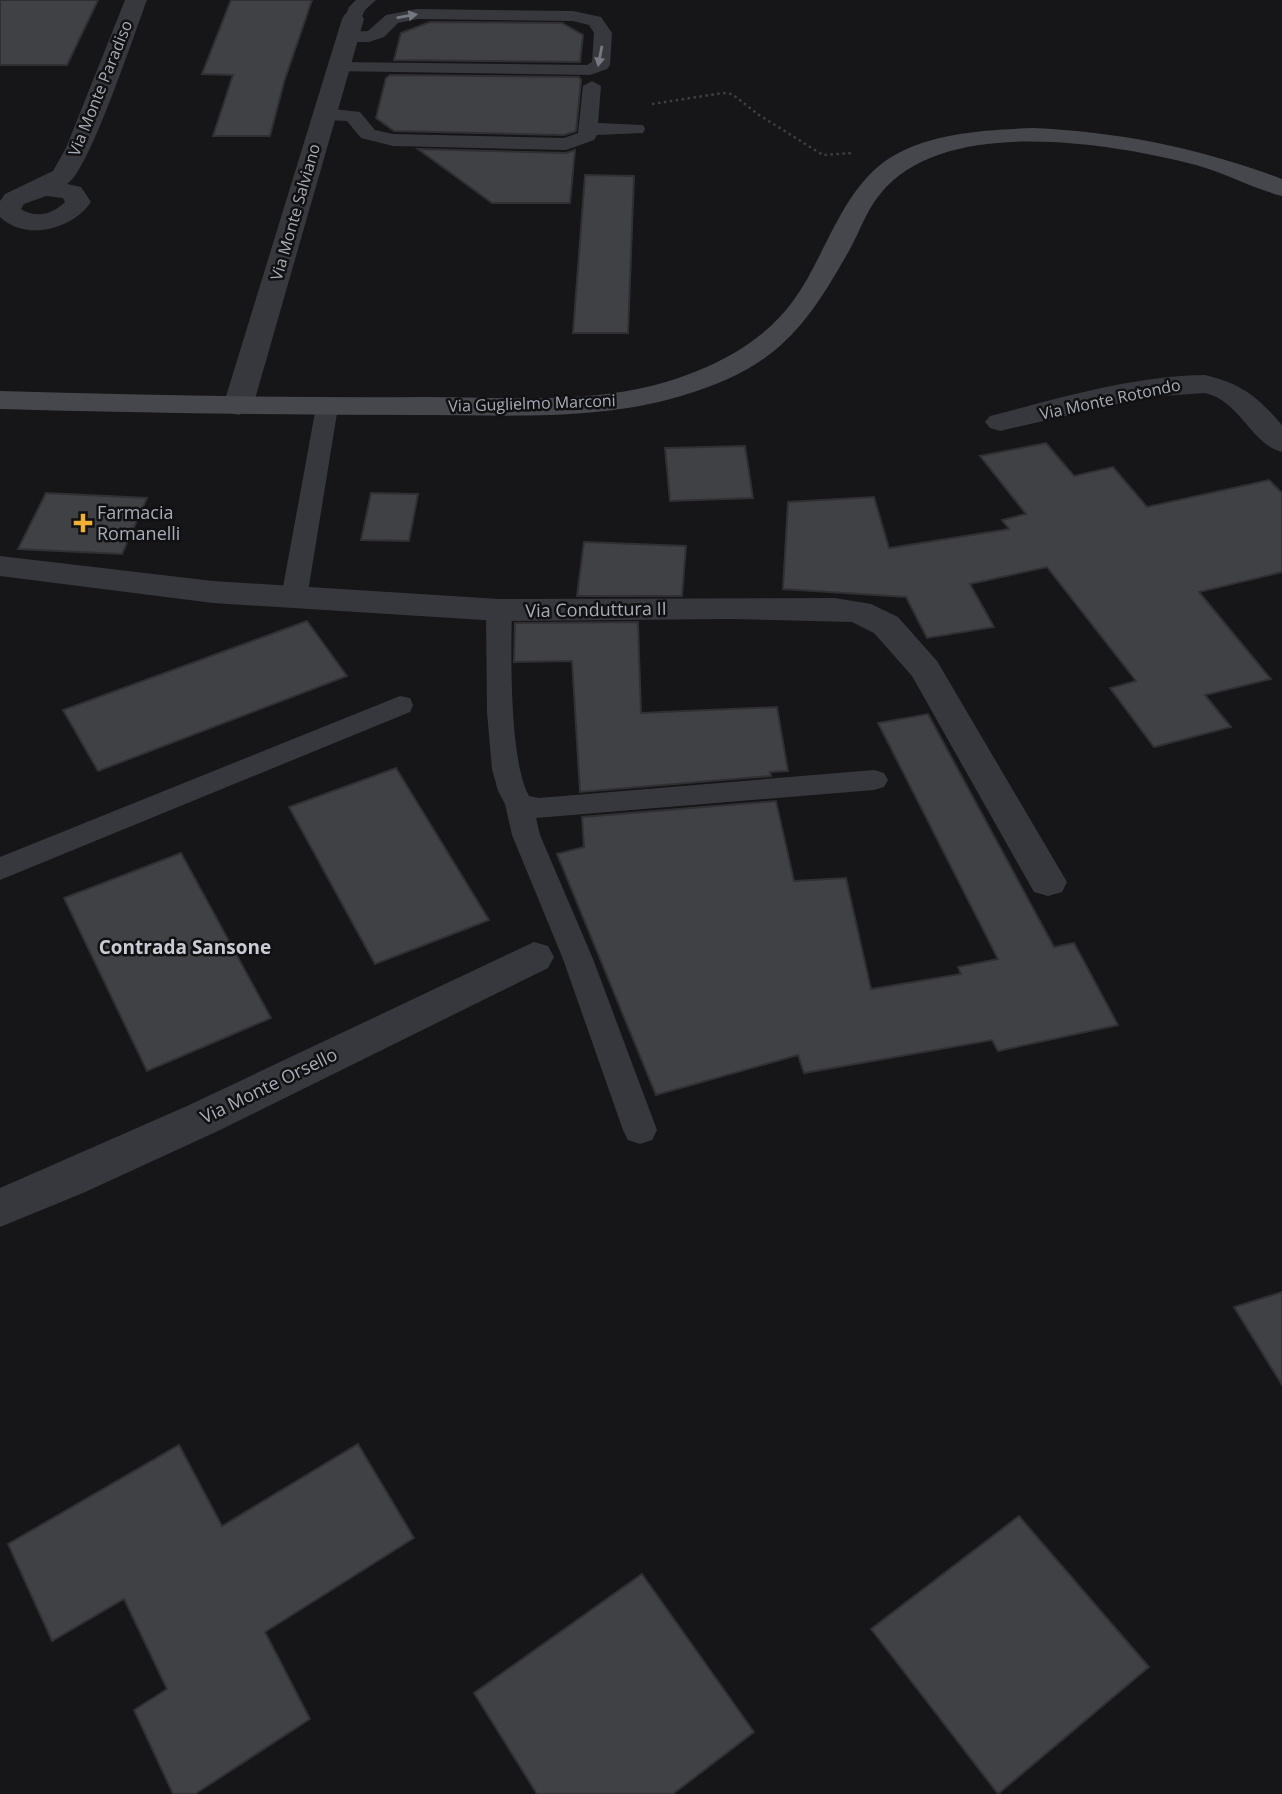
<svg xmlns="http://www.w3.org/2000/svg" width="1282" height="1794" viewBox="0 0 1282 1794" font-family="'Open Sans',sans-serif">
<style>
.building{fill:#404145;stroke:#303034;stroke-width:2}
.lines{fill:none;stroke-linecap:round;stroke-linejoin:round}
.path{stroke:#3d3f44;stroke-width:2.5;stroke-dasharray:2.5 3.5;stroke-linecap:butt}
.service{fill:#37383d;fill-rule:evenodd}
.minor{fill:#37383d;fill-rule:evenodd}
.secondary{fill:#45474d;fill-rule:evenodd}
.oneway{fill:#757881}
.poi-dot{fill:#f2b134;stroke:#111113;stroke-width:2.5}
.labels{text-anchor:middle;stroke-width:5;stroke-linejoin:round;paint-order:stroke}
.far-street-label{font-size:16px;fill:#a8adb8;stroke:#111113}
.poi-label{font-size:18px;fill:#a8adb8;stroke:#111113;text-anchor:start}
.street-label{font-size:18px;fill:#a8adb8;stroke:#111113}
.neighbourhood-label{font-size:19px;font-weight:bold;fill:#c9ccd4;stroke:#111113}
</style>
<rect width="100%" height="100%" fill="#161618"/>
<g class="building">
<path d="M0,0H98L67,65H0Z"/>
<path d="M231,0H312L284,82L270,136H213L233,75L202,74Z"/>
<path d="M430,22L562,23L583,35L580,62L394,60L401,33Z"/>
<path d="M390,75L579,77L581,80L576,131L564,135L394,131L376,118L386,78Z"/>
<path d="M418,149L566,153L575,150L570,203H492Z"/>
<path d="M585,175L634,176L628,333H573Z"/>
<path d="M1046,443L1074,476L1113,467L1147,507L1269,480L1282,493V572L1199,592L1271,679L1205,695L1231,727L1154,747L1110,688L1136,681L1047,567L970,584L994,627L927,638L906,597L783,589L788,502L874,497L889,548L1009,529L1002,520L1026,514L980,456Z"/>
<path d="M745,446L753,498L670,501L665,448Z"/>
<path d="M46,493L147,498L122,554L18,549Z"/>
<path d="M371,493L418,494L409,541L361,540Z"/>
<path d="M584,542L686,546L682,596H577Z"/>
<path d="M307,621L347,676L98,771L63,710Z"/>
<path d="M638,622L641,713L777,707L788,771L770,772L771,776L580,792L572,661L514,662L515,623Z"/>
<path d="M928,714L1054,947L1074,943L1118,1025L998,1051L992,1040L804,1073L798,1055L656,1095L557,854L584,847L582,817L776,801L794,881L846,878L871,989L961,974L958,967L998,959L878,723Z"/>
<path d="M396,768L489,920L375,964L289,807Z"/>
<path d="M181,853L271,1018L147,1071L64,898Z"/>
<path d="M1282,1292V1385L1234,1307Z"/>
<path d="M358,1444L414,1538L265,1632L310,1719L195,1794H173L134,1710L167,1689L124,1599L52,1641L8,1544L179,1445L222,1526Z"/>
<path d="M1019,1516L1149,1667L998,1794L871,1629Z"/>
<path d="M642,1574L754,1732L673,1794H537L474,1693Z"/>
</g>
<g class="lines">
<path class="path" d="M652,104L723,93L732,94L759,115L823,155L853,153"/>
<g class="service">
<path d="M356,0H376L365,10L359,23H347L344,19L349,7Z"/>
<path d="M417,9L573,11L601,17L612,33L610,65L607,69L590,75L332,71L329,67L338,62L587,65L592,62L594,33L589,25L573,21L417,19L398,23L384,37L369,42H348L339,37L348,32L368,31L386,15Z"/>
<path d="M592,81L601,86L598,123L643,125L645,129L643,133L597,135L594,140L566,150L393,146L361,138L347,121L325,120L316,114L325,108L360,112L375,130L393,134L564,138L578,133L583,86Z"/>
<path d="M327,400L335,402L338,407L307,598L303,604L294,606L285,604L281,598L316,407L319,402Z"/>
<path d="M499,602L508,604L512,610C511,653 509,760 529,796L539,798L874,770L884,773L888,780L884,787L874,790L536,818L540,835L593,959L657,1130L652,1140L640,1144L628,1140L623,1130L563,959L512,835L505,804L498,791L492,769L487,712L486,610L490,604Z"/>
<path d="M400,696L410,698L413,705L410,712L0,880V857Z"/>
</g>
<g class="minor">
<path d="M125,0H147C135,31 89,172 67,184L81,187L91,202C73,229 26,242 0,217V201L5,194L53,171L66,148ZM46,196L63,198L65,202C53,214 36,219 21,209L24,204Z"/>
<path d="M353,12L361,14L364,19L253,406L248,412L238,415L228,412L223,406L342,19L345,14Z"/>
<path d="M1205,375C1242,384 1257,396 1282,425V452C1252,445 1240,401 1205,393L1148,397L1000,431L990,428L985,422L990,416C1060,398 1132,376 1205,375Z"/>
<path d="M0,556L213,581L499,599L835,598L871,604L898,617L937,661L1067,882L1062,892L1048,896L1034,892L912,676L874,633L852,622L730,619L499,621L213,603L0,576Z"/>
<path d="M534,942L548,946L554,957L548,968L218,1131L83,1193L0,1227V1188L187,1106Z"/>
</g>
<path class="secondary" d="M1033,128C1120,132 1200,148 1282,179V196C1252,188 1225,173 1196,165C1111,143 944,115 881,193C867,209 860,231 850,249C804,331 775,368 681,396C597,421 509,415 422,415C282,415 141,413 0,409V391C142,395 283,398 425,397C515,397 612,407 697,371C734,356 769,334 793,301C827,255 841,187 893,156C934,132 987,130 1033,128Z"/>
</g>
<defs><path id="oneway-solid" d="M-6-.8H1V-3.2L6.5 0L1 3.2V.8H-6Z" transform="scale(1.75)"/></defs>
<g class="oneway">
<use href="#oneway-solid" transform="translate(407 16) rotate(-10)"/>
<use href="#oneway-solid" transform="translate(600 56) rotate(101)"/>
</g>
<path class="poi-dot" d="M79.5 512.5h7v7h7v7h-7v7h-7v-7h-7v-7h7z"/>
<g class="labels">
<g class="far-street-label">
<text transform="translate(100 88) rotate(-68)" y="6">Via Monte Paradiso</text>
<text transform="translate(295 212) rotate(-74)" y="6">Via Monte Salviano</text>
<text transform="translate(1110 399) rotate(-12)" y="6">Via Monte Rotondo</text>
<text transform="translate(532 403) rotate(-2)" y="6">Via Guglielmo Marconi</text>
</g>
<g class="poi-label">
<text x="97" y="519">Farmacia<tspan x="97" dy="21">Romanelli</tspan></text>
</g>
<g class="street-label">
<text transform="translate(596 610) rotate(-1)" y="6">Via Conduttura II</text>
<text transform="translate(269 1086) rotate(-26)" y="6">Via Monte Orsello</text>
</g>
<g class="neighbourhood-label">
<text x="185" y="954">Contrada Sansone</text>
</g>
</g>
</svg>
